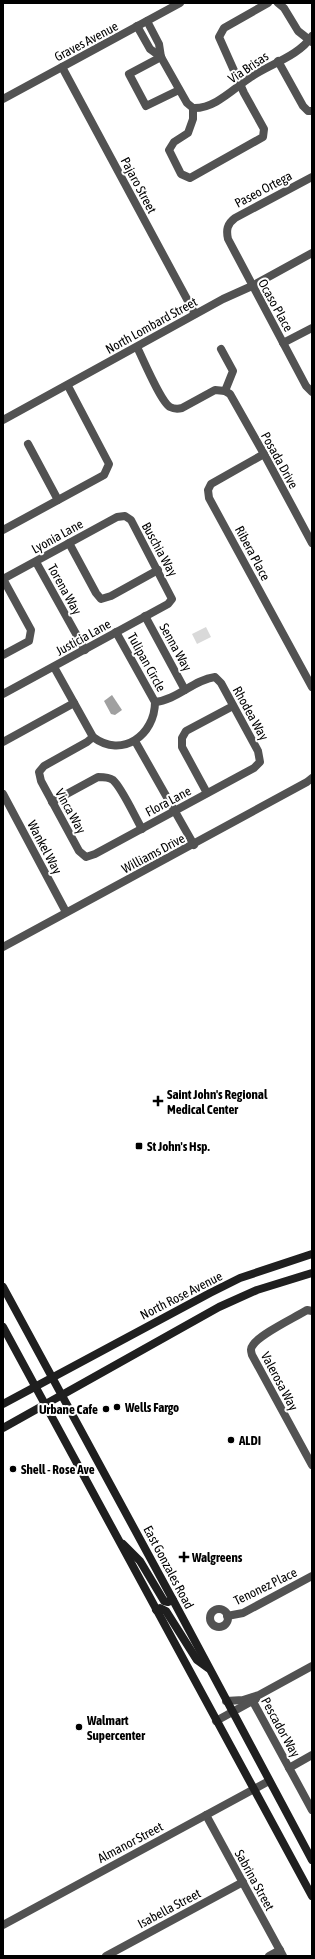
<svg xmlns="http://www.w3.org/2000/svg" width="315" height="1959" viewBox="0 0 315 1959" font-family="'Asap Condensed',sans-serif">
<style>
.green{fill:#d9d9d9}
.water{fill:#a0a0a0}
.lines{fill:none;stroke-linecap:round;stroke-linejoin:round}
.minor{stroke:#525252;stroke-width:8}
.tertiary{stroke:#525252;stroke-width:8}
.secondary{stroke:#1f1f1f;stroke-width:8}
.poi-dot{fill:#000;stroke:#fff;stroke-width:1.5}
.labels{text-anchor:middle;stroke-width:4;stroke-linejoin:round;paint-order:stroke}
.street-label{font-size:13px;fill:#000;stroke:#fff}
.poi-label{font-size:13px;font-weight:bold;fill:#000;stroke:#fff;text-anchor:start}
</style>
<rect width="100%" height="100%" fill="#fff"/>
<path class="green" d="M206,627L211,637L197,644L192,634Z"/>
<path class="water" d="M112,695L122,710L115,715L111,714L104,701Z"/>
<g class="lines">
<g class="minor">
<path d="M278,3L284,8L298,31L312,42"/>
<path d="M147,21L159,44L161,57L187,103L193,108V119L188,133L174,142L169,150L181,174L190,178L263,137L264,129L244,93L219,37L224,28L268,3"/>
<path d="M137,26L150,49L161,57"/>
<path d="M161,57L129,74L146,106L179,90"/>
<path d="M278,61L303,106L308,111H312"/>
<path d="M62,67L195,314"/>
<path d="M193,108C215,109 234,88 251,77C270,64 299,56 312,36"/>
<path d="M312,177L235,218C227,224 226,230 228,239L306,386L312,392"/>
<path d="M283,343L312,328"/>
<path d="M137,347C143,359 161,402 170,407C174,409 178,409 182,408L215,390L225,391"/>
<path d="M221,349L233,371L225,391L230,394L264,454L312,543"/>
<path d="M3,420L223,299L252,286L312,253"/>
<path d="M28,444L58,500"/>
<path d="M264,454L211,484L208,490L209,498L312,687"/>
<path d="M3,530L104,475L109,464L68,386"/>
<path d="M69,543L96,593L101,599L111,596L158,570"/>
<path d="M36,562L85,650"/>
<path d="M3,579L117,517L125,516L131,520L172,599L168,604L3,694"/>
<path d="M145,616L185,690"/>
<path d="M3,655L29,641L31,630L3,579"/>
<path d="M54,667L93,737C122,759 155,735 155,702L116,632"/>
<path d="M93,737L87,742L44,766L39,772L41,781L79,851L86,857L95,854L241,775L254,768L260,762L258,751L221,683L215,677C193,680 177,700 155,702"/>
<path d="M135,741L194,845"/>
<path d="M3,742L74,703"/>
<path d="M207,793L182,747V738L186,731L233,706"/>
<path d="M52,802L98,777C103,777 109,777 113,780C122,788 135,817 142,829"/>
<path d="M3,947L307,782L312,778"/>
<path d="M312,1311L307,1310C294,1318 260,1334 253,1345C250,1349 251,1351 252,1355L312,1465"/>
<circle cx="219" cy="1618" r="9"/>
<path d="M227,1616L243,1613L312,1576"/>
<path d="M251,1698L312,1810"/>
<path d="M226,1701L243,1700L259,1695L312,1666"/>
<path d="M216,1721L256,1699"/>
<path d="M289,1768L312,1755"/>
<path d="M206,1815L283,1956"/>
<path d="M3,1925L269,1781"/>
<path d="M106,1956L243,1882"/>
<path d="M269,1956L280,1950"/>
</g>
<g class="tertiary">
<path d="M3,99L180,3"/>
<path d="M3,794L66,912"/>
</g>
<g class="secondary">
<path d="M3,1287L173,1600L312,1860"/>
<path d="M3,1327L312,1896"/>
<path d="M3,1404L210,1293L240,1278L312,1254"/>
<path d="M3,1428L219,1307L257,1290L312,1273"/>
<path d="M123,1544L140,1561L164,1601L168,1602L173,1600"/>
<path d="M156,1610L160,1608L166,1611L197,1660L208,1668"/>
</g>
</g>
<g class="poi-dot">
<path d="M156 1095h4v4h4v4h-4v4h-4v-4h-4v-4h4z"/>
<rect x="135" y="1142" width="8" height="8" rx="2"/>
<circle cx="117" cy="1407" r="4"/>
<circle cx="106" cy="1409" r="4"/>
<circle cx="231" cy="1440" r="4"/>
<circle cx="13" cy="1469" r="4"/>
<path d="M182 1551h4v4h4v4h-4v4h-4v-4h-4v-4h4z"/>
<circle cx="79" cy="1727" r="4"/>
</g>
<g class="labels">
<g class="street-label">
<text transform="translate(86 41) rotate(-28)" y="5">Graves Avenue</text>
<text transform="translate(248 67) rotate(-34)" y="5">Via Brisas</text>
<text transform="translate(139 185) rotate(62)" y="5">Pajaro Street</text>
<text transform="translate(263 189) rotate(-28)" y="5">Paseo Ortega</text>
<text transform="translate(276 305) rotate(61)" y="5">Ocaso Place</text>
<text transform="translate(151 325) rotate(-29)" y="5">North Lombard Street</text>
<text transform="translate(280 460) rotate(61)" y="5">Posada Drive</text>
<text transform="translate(57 536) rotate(-29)" y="5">Lyonia Lane</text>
<text transform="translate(160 549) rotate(61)" y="5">Buschia Way</text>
<text transform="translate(253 553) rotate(62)" y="5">Ribera Place</text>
<text transform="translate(65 589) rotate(61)" y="5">Torena Way</text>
<text transform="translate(83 637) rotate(-29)" y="5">Justicia Lane</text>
<text transform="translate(176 647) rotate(61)" y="5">Senna Way</text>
<text transform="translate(147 662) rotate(61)" y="5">Tulipan Circle</text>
<text transform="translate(251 713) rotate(61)" y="5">Rhodea Way</text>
<text transform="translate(168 801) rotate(-28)" y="5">Flora Lane</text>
<text transform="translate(71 811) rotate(61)" y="5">Vinca Way</text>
<text transform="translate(45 847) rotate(62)" y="5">Wankel Way</text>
<text transform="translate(153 853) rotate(-28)" y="5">Williams Drive</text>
<text transform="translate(181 1295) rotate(-27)" y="5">North Rose Avenue</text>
<text transform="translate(280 1381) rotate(62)" y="5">Valerosa Way</text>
<text transform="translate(169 1567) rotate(62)" y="5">East Gonzales Road</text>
<text transform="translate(265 1586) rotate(-26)" y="5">Tenonez Place</text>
<text transform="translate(281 1727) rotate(61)" y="5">Pescador Way</text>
<text transform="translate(130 1842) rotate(-28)" y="5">Almanor Street</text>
<text transform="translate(255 1880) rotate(61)" y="5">Sabrina Street</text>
<text transform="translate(169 1908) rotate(-28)" y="5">Isabella Street</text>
</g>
<g class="poi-label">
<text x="167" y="1099">Saint John's Regional<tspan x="167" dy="15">Medical Center</tspan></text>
<text x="147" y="1151">St John's Hsp.</text>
<text x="125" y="1412">Wells Fargo</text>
<text x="98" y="1414" text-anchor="end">Urbane Cafe</text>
<text x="239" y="1445">ALDI</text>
<text x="21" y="1474">Shell - Rose Ave</text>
<text x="192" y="1562">Walgreens</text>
<text x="87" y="1725">Walmart<tspan x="87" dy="15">Supercenter</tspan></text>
</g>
</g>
<rect width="315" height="1959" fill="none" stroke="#000000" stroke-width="8"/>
</svg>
